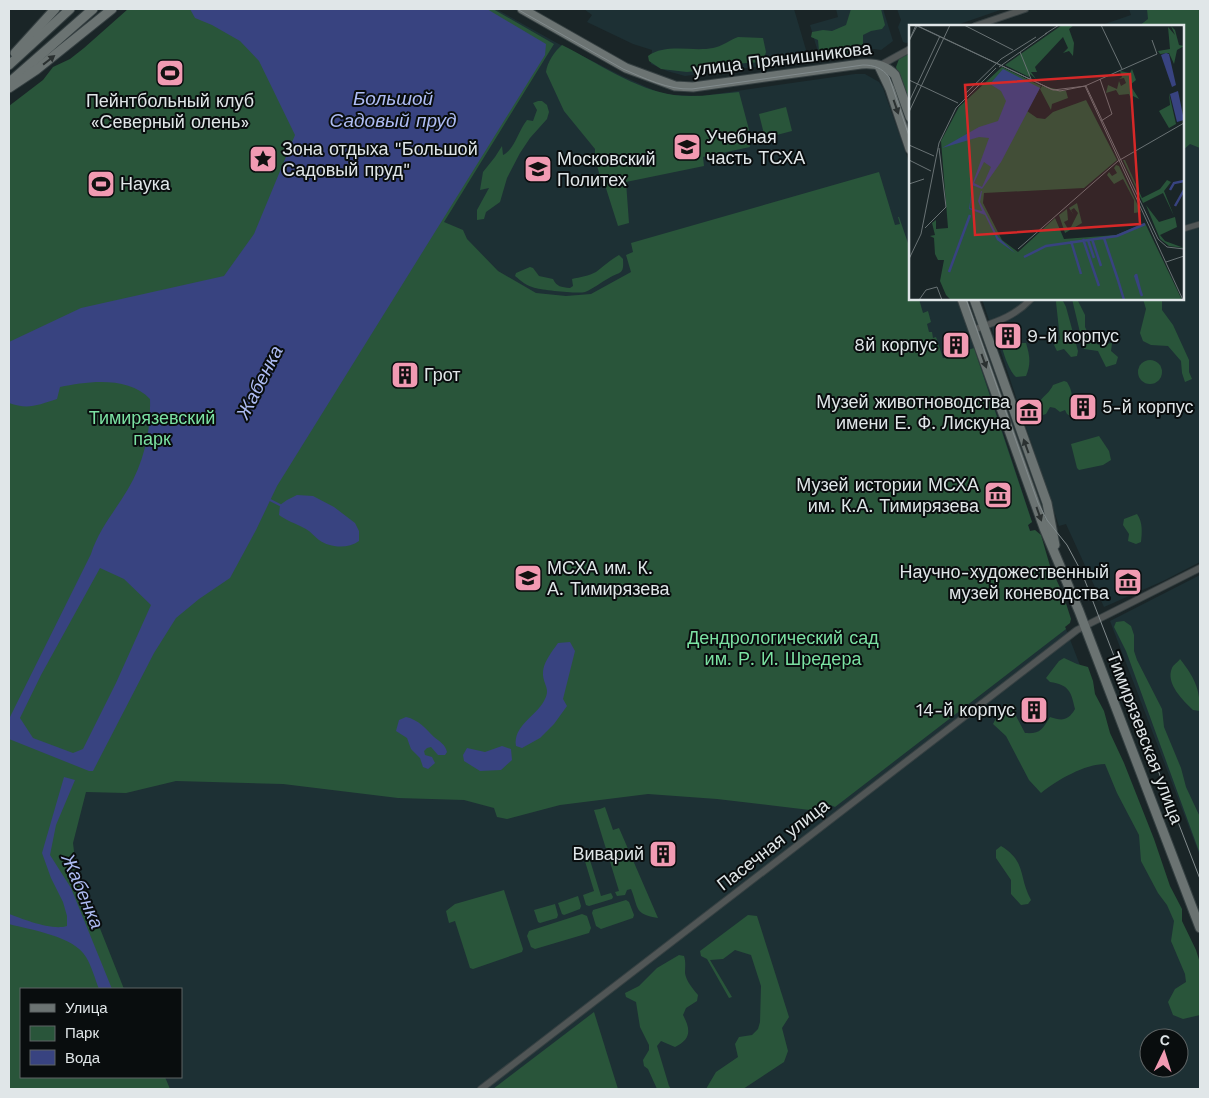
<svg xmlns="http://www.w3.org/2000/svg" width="1209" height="1098" viewBox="0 0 1209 1098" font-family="'Work Sans',sans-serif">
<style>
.built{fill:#1d3034;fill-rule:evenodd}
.green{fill:#29553a}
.water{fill:#384380;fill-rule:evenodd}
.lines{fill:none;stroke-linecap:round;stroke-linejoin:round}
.stream{stroke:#384380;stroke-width:2}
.pedestrian-casing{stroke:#364042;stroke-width:7}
.minor-casing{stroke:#364042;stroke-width:8}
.secondary-casing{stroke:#364042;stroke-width:11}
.pedestrian{stroke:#515656;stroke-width:5}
.minor{stroke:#515656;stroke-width:6}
.secondary{stroke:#6b7372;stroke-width:9}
.tram{stroke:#828b8d;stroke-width:1}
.oneway{fill:#2b3131}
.labels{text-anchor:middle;stroke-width:4;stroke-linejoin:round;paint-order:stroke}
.street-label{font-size:18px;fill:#e0e6e8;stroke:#090d0e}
.poi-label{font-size:18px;fill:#e0e6e8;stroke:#090d0e;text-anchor:start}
.park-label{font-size:18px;fill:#7be1a2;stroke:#090d0e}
.water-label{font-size:19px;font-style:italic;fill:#aebcf3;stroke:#090d0e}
.inset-river{fill:none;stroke:#384380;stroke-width:2.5}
.inset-road{fill:none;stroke:#697274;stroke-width:1}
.view{fill:#d62828;fill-opacity:0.15;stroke:#d62828;stroke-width:2.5}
.inset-edge{fill:none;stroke:#e0e6e8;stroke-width:2.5}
</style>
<rect width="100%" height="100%" fill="#1a2527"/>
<g class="built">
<path d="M128,9H496L555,42L622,76L658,92L673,95L702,96L855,74H865L879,82L883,88L910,165V299H958L975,347L1032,522L1028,525L1066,629L1200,977V1089H9ZM21,989H181V1077H21ZM1149,1038H1179V1068H1149Z"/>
<path d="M584,9H794L809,60L685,76L667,71L651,64L652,50L633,44L587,22L592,15Z"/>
<path d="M836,9H883L893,41L881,50L874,49L820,59L810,25L838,17Z"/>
<path d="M897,9H1003L954,26H910V42L906,43L903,42L898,27L901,20Z"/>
<path d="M1129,9H1200V562L1163,581L1104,607L1066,524L1059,526L999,346L993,348L989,337L994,335L982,299H1183V26H1099L1131,15Z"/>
<path d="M1200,575V856L1110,621Z"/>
</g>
<g class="green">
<path d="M128,9H493L554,44L444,222L463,230L467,239L498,271L536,293L566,296L591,294L631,272L626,255L633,252L631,243L879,172L895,225L900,224L898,217H899L910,249V299H919L923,313L928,311L931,322L927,324L929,332H932L933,338L936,337L943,358L974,348L1032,522L1028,525L1030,531L1035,530L1041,535L1050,566L1063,594L1071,619L1070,623L1065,627L1066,629L835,807L828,804L818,811L717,799L648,794L560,805L507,819L497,817L494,808L464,800L398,798L283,784L176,781L126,793L86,792L73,843L76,868L124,989H21V1077H165L170,1089H9V106L43,80L53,67L70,59L84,48Z"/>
<path d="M851,9H881L885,25L882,29L871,31L863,35V50L858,54L848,52L829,58L819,51L818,40L811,37L812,32L823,30L832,31L846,25Z"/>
<path d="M1147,9H1200V148L1190,144L1183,150V26H1139L1148,19Z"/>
<path d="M738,37L763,38L766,52L763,62L732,64L713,69L687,72L661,69L649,61L648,56C666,43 692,52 713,48C721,47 730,40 738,37Z"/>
<path d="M562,45C596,62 636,90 674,95C695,98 717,94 739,92L752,141L749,142L750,147L703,157L704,166L626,182L629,223L618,226L604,182L601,180L595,158V149L564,111L546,72C547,62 555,51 562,45Z"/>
<path d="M910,53V88L908,94L910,100V119L896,67L899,59Z"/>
<path d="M538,101H542L547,105L549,112L547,119L530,138L520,153L507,178L500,202L486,212L484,219L477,220V210L489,188L480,190L483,172L495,157L502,146L503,155C515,149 518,131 527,120L533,121L537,110L533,103Z"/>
<path d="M786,107L792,131L765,138L759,114Z"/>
<path d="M619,255L623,259C624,275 621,271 609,278C601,282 593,289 585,292C577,294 544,290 535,288C527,286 521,281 515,276L516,273L530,267L533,268L539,276L553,279C557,287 561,287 570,288L573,286L572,279C580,277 589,276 596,272C604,266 610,260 619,255Z"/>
<path d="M1057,299H1062L1066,307L1078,351L1077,356L1071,357L1064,349L1057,351L1054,345L1060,339L1056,302Z"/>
<path d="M1072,299H1077L1085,315V327L1092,341L1099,345L1112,343L1111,351L1118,357L1116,364L1106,367L1098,351L1084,349Z"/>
<path d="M1143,299H1162V310L1173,325L1189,360V372L1192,379L1185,382L1182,373L1181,361L1168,346L1151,345L1143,341L1140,333L1146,309Z"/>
<path d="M1015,343H1026C1030,356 1031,364 1026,376L1016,377C1010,372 1004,356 1002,347Z"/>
<circle cx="1150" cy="372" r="12"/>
<path d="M1064,381L1067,382C1070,387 1073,393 1071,399C1076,402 1077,410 1076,416L1072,417L1067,414L1065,410L1060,412L1055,408L1050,407L1046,414L1040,416L1038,415C1033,400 1048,397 1053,385Z"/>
<path d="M1099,436L1109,451L1111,460L1103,465L1079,470L1077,468L1071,444Z"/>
<path d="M1137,514C1143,522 1142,533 1141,542L1136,544L1128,541L1129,534L1123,525L1124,519Z"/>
<path d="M1124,621L1131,626L1134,635V651L1137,660L1162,709L1164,727L1181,768L1186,787L1200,817V854L1126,651L1114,627L1116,622Z"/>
<path d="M1064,658L1077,664L1088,667L1093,681L1095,694L1104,711L1110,733L1124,763L1154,839L1170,886L1182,909V921L1196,950L1200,963V1015L1183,1019L1173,1015L1168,1002L1175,989L1186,982L1185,974L1171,941L1174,921L1167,905L1158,893L1141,861L1139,835L1117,793L1105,764C1085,764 1057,780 1041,793L1029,780L1006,736L993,724L999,712L1006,704L1016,706V716L1025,733C1040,734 1042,730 1050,717C1062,721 1068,721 1075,709C1071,691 1069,685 1050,682L1046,678L1059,661Z"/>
<path d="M1180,659C1194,677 1200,688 1200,711L1193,710C1184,701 1165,684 1172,668C1173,665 1178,662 1180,659Z"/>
<path d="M605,807L613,830L619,828L658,918C634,914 639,909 631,889L627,890L625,895L617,896L615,892L619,891L594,810L600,809Z"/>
<path d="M1001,846C1027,862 1018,876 1031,900L1028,904L1021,905L1011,894V880L996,858V850Z"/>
<path d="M589,857L601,896L611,893L613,897L612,899L589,906L586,905L583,895L594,891L584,858Z"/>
<path d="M504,890L523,949L522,952L473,969L470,968L455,921L449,923L446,911L455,904Z"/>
<path d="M578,896L581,906L580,909L564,915L562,914L558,903Z"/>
<path d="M626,900L629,902L634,915L633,918L601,929L596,926L592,913L593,910Z"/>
<path d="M555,904L558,915L557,918L540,923L538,922L534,910Z"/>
<path d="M582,914L587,916L591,928L589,933L535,949L531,947L527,936L529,931Z"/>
<path d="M748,915L757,916L789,1017L782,1028L788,1051L784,1062L743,1089H706L716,1072L738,1057L735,1044L739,1037L752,1035L758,1029L760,1022L761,986L751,955L735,950L723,959L710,960L732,997L729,998L707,959L701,956L700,951Z"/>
<path d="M679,955L684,956C686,962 685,967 685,973C686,981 693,989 698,995L697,1001L686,1008L683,1015C691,1030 691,1039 675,1047L661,1041L657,1046L669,1086L671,1089H657L648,1069L644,1066L643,1060L649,1050V1045L640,1027L636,1002L626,997L625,993L639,986L657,968Z"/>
<path d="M594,1012L618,1089H493Z"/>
</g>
<g class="water">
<path d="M190,9H487L546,44L545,55L277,486L256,530L230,578L199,599L176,618L154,653L93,771H89L9,739V719L91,554C99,529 115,511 128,489C144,462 151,431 150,399C129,376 88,381 60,387L57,399C38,405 28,410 9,403V342L81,308L224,276L254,234L295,135L259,61L240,41L212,25L195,18ZM100,568L124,579L151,605L116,683L83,749L73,753L33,738L20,718L41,675Z"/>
<path d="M297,495L313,496L334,507L355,523L359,531V541C348,549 330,548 319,540C314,536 309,530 304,528C295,523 287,521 279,515L280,505L287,500Z"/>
<path d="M570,642L575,651L563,699L567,706L554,724L540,738L522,748L516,746C513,726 535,717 544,701C551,689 544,686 543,675C542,663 552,652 558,643Z"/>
<path d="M406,717C419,720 425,728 434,737C440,742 445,744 447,752L445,755H438L431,747L427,748L424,751L425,755L432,757L435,763L428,769L423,767L420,758L411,749L407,738L396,731L399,720Z"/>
<path d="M502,746L511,749L512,760L501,770L480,771L464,761L463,755L467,748L485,752Z"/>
<path d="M64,777L75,780L56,825L50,855L71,888L112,989H99C95,979 92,967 86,957C74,936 31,930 9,924V914C23,919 52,931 67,926V916L63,902L51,878L42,853Z"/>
</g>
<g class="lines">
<path class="stream" d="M270,500L280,505"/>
<defs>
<path id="pedestrian" d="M1183,229L1200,224"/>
<g id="minor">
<path d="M975,26L1025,9"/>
<path d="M879,66L910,49"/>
<path d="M973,330C996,322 1014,317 1031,299"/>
<path d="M481,1089L1077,630L1200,568"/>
</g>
<g id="secondary">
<path d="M522,9L626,68L675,86L693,87L861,64C873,63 886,65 895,75L910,117"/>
<path d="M15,53L55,9"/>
<path d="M9,65L70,9"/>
<path d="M879,66L890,89L910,149"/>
<path d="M11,81L93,9"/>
<path d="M9,88L36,70L112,9"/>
<path d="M962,299L1044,528L1079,611L1200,928"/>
<path d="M974,299L1047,503L1055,545"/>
</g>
</defs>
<use href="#pedestrian" class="pedestrian-casing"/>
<use href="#minor" class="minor-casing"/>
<use href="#secondary" class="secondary-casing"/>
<use href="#pedestrian" class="pedestrian"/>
<use href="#minor" class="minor"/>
<use href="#secondary" class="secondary"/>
<g class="tram">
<path d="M517,9L623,69C644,78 668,90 692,89L863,65C874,65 882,68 889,77L910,139"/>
<path d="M966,299L1038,503L1047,520L1067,545L1082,573L1200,879"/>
</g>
</g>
<defs><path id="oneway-solid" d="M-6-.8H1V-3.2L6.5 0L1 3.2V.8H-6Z" transform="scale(1.25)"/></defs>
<g class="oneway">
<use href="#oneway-solid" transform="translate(49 60) rotate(-38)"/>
<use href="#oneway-solid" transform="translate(896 107) rotate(71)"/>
<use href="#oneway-solid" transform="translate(984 361) rotate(70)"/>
<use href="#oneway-solid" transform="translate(1026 446) rotate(-110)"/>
<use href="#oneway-solid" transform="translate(1039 514) rotate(70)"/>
</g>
<defs>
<symbol id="stadium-square" viewBox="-11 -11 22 22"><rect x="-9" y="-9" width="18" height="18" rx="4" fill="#f19ab2" stroke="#090d0e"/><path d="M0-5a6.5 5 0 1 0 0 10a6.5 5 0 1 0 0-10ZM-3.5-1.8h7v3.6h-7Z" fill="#111"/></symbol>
<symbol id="university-square" viewBox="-11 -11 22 22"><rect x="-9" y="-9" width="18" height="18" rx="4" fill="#f19ab2" stroke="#090d0e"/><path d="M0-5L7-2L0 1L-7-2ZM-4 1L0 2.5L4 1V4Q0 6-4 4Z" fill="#111"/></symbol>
<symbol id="sight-square" viewBox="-11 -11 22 22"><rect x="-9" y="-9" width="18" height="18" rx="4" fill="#f19ab2" stroke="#090d0e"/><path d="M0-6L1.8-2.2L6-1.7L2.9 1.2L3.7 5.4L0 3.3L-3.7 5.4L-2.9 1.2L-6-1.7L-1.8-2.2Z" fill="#111"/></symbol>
<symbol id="building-square" viewBox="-11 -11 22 22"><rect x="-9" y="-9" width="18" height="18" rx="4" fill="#f19ab2" stroke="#090d0e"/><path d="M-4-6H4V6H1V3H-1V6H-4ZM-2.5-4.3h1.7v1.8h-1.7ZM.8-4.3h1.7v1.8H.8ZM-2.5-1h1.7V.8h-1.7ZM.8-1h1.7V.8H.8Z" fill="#111"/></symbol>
<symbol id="museum-square" viewBox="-11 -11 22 22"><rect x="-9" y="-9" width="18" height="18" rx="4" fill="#f19ab2" stroke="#090d0e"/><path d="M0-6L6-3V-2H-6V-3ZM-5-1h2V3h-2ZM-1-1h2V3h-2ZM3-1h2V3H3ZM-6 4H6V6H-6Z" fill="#111"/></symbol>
</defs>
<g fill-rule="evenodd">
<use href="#stadium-square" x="154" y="57" width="32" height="32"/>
<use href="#university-square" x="671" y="131" width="32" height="32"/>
<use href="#sight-square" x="247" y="143" width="32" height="32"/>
<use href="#university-square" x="522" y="153" width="32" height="32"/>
<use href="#stadium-square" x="85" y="168" width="32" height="32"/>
<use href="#building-square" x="992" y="320" width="32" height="32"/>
<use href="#building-square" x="940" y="329" width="32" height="32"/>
<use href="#building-square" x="389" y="359" width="32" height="32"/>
<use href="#building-square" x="1067" y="391" width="32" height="32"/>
<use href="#museum-square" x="1013" y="396" width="32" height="32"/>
<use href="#museum-square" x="982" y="479" width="32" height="32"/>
<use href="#university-square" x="512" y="562" width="32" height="32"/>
<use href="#museum-square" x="1112" y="566" width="32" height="32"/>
<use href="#building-square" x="1018" y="694" width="32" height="32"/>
<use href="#building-square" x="647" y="838" width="32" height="32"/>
</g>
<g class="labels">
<g class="street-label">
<text transform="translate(782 59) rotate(-7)" y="6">улица Прянишникова</text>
<text transform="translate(1145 738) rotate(69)" y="6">Тимирязевская улица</text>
<text transform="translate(773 845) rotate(-38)" y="6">Пасечная улица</text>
</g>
<g class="poi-label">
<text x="170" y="107" text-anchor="middle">Пейнтбольный клуб<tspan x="170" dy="21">«Северный олень»</tspan></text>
<text x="706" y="143">Учебная<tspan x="706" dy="21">часть ТСХА</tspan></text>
<text x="282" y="155">Зона отдыха "Большой<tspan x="282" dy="21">Садовый пруд"</tspan></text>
<text x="557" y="165">Московский<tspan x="557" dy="21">Политех</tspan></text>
<text x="120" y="190">Наука</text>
<text x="1027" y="342">9-й корпус</text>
<text x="937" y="351" text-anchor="end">8й корпус</text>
<text x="424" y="381">Грот</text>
<text x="1010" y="408" text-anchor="end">Музей животноводства<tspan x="1010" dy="21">имени Е. Ф. Лискуна</tspan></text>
<text x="1102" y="413">5-й корпус</text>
<text x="979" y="491" text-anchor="end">Музей истории МСХА<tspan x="979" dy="21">им. К.А. Тимирязева</tspan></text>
<text x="547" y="574">МСХА им. К.<tspan x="547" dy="21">А. Тимирязева</tspan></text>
<text x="1109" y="578" text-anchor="end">Научно-художественный<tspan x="1109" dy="21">музей коневодства</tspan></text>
<text x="1015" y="716" text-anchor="end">14-й корпус</text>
<text x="644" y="860" text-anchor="end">Виварий</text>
</g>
<g class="park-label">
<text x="152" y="424">Тимирязевский<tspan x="152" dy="21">парк</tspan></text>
<text x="783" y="644">Дендрологический сад<tspan x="783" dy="21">им. Р. И. Шредера</tspan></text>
</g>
<g class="water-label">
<text x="393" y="105">Большой<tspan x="393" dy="22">Садовый пруд</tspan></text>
<text transform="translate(259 382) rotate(-63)" y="7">Жабенка</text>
<text transform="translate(83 891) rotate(67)" y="7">Жабенка</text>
</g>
</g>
<g transform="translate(909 25)">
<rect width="275" height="275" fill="#1a2527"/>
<path d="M153,0H165L160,4L165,18L164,31L160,26L154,28L159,23L154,12L126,42L128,47H122L127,54L121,49L120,52L96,40ZM262,1L266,5L270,20L275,21L268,25L265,39L260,28L251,29L249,26L261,24L259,2L266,10ZM93,42L132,61L118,86L128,93L136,94L144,87L177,75L208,135L175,163L75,168L74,178L93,215L109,227L146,193L155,214L207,210L236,198L273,275H42L37,270L31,256L35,235H29L26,229L25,213L21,211L26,210L23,198L27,195V204L39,203L32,116L50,82ZM223,44L227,55L221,60L230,74L224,71L222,74L220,69L210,70L207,65L197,68L199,60L208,64L210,56L212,61L217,58L215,53L210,54L213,52L211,46L221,48ZM133,61L157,66L159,73L143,79L142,85L131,64ZM260,68L267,99L260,103L250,86L261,80ZM214,135H216L233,173L251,164L258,155L262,157L255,166L265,191L254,168L234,178ZM207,140L210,141L232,187L225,188V175L214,154L205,159L198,150L200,147L203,151L208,148L205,143ZM168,178L173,198L156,208L150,190L158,184L159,195L155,197L159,204L162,202L169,188L165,183L162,185L165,190L160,183ZM237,180L250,197L266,192L268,202L251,210L256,216L275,223L260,221L251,214Z" fill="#29553a"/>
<path d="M257,28L260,29L267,60L263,62L252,30ZM94,44L131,63L92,137L73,164L63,160L80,113L70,112L33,123L70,102L89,96L97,76L92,66L81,59ZM75,137L82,142L73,162L65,158ZM269,66L275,95L268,97L261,69ZM63,163L61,183L73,186L69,176L72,166H73L71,177L89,212L106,228L88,215L76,190L60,184Z" fill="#384380" fill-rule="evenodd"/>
<path class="inset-river" d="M261,165L265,158L275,156M266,181L275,165M195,213L209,255M174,214L190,261M183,214L192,241M179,215L185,233M162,216L172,249M115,232L137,221L208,211L236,199M40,247L61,190M227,249L232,269M226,250L233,271M209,255L215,275"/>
<path class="inset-road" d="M6,0L142,64L151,66L176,61M7,0L144,65L177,61L249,214L258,222L275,224M55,0L104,25M192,0L213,44M136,9L150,0M0,16L8,1M0,16L7,0M111,27L122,54M90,42L138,8M191,54L203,89L192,96M0,55L49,78M176,61L248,29L243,15M176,61L274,275M57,68L92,34L127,12M0,77L31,11M0,87L41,0M0,120L25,131M0,135L22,146M0,159L15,154M16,203L37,182L30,123M109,224L209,136L275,98M0,234L12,209L30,118L47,83L87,43M257,237L275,231M10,275L17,265L28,262L33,275"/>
<path class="view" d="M221,49L231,199L66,210L56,60Z"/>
<rect width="275" height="275" class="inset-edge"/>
</g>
<rect width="1209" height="1098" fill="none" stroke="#e0e6e8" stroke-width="20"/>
<rect x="20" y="988" width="162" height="90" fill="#090d0e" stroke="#5f6465"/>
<rect x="30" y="1004" width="25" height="8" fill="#6b7372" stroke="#5f6465"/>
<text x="65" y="1013" font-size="15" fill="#e0e6e8">Улица</text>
<rect x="30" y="1026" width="25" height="15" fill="#29553a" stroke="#5f6465"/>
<text x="65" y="1038" font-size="15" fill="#e0e6e8">Парк</text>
<rect x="30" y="1050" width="25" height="15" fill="#384380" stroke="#5f6465"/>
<text x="65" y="1063" font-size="15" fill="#e0e6e8">Вода</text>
<g transform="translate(1164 1053) rotate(4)"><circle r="24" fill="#090d0e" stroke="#5f6465"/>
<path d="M0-4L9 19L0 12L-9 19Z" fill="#f19ab2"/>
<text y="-8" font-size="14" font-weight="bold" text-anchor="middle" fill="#e0e6e8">С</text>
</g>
</svg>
